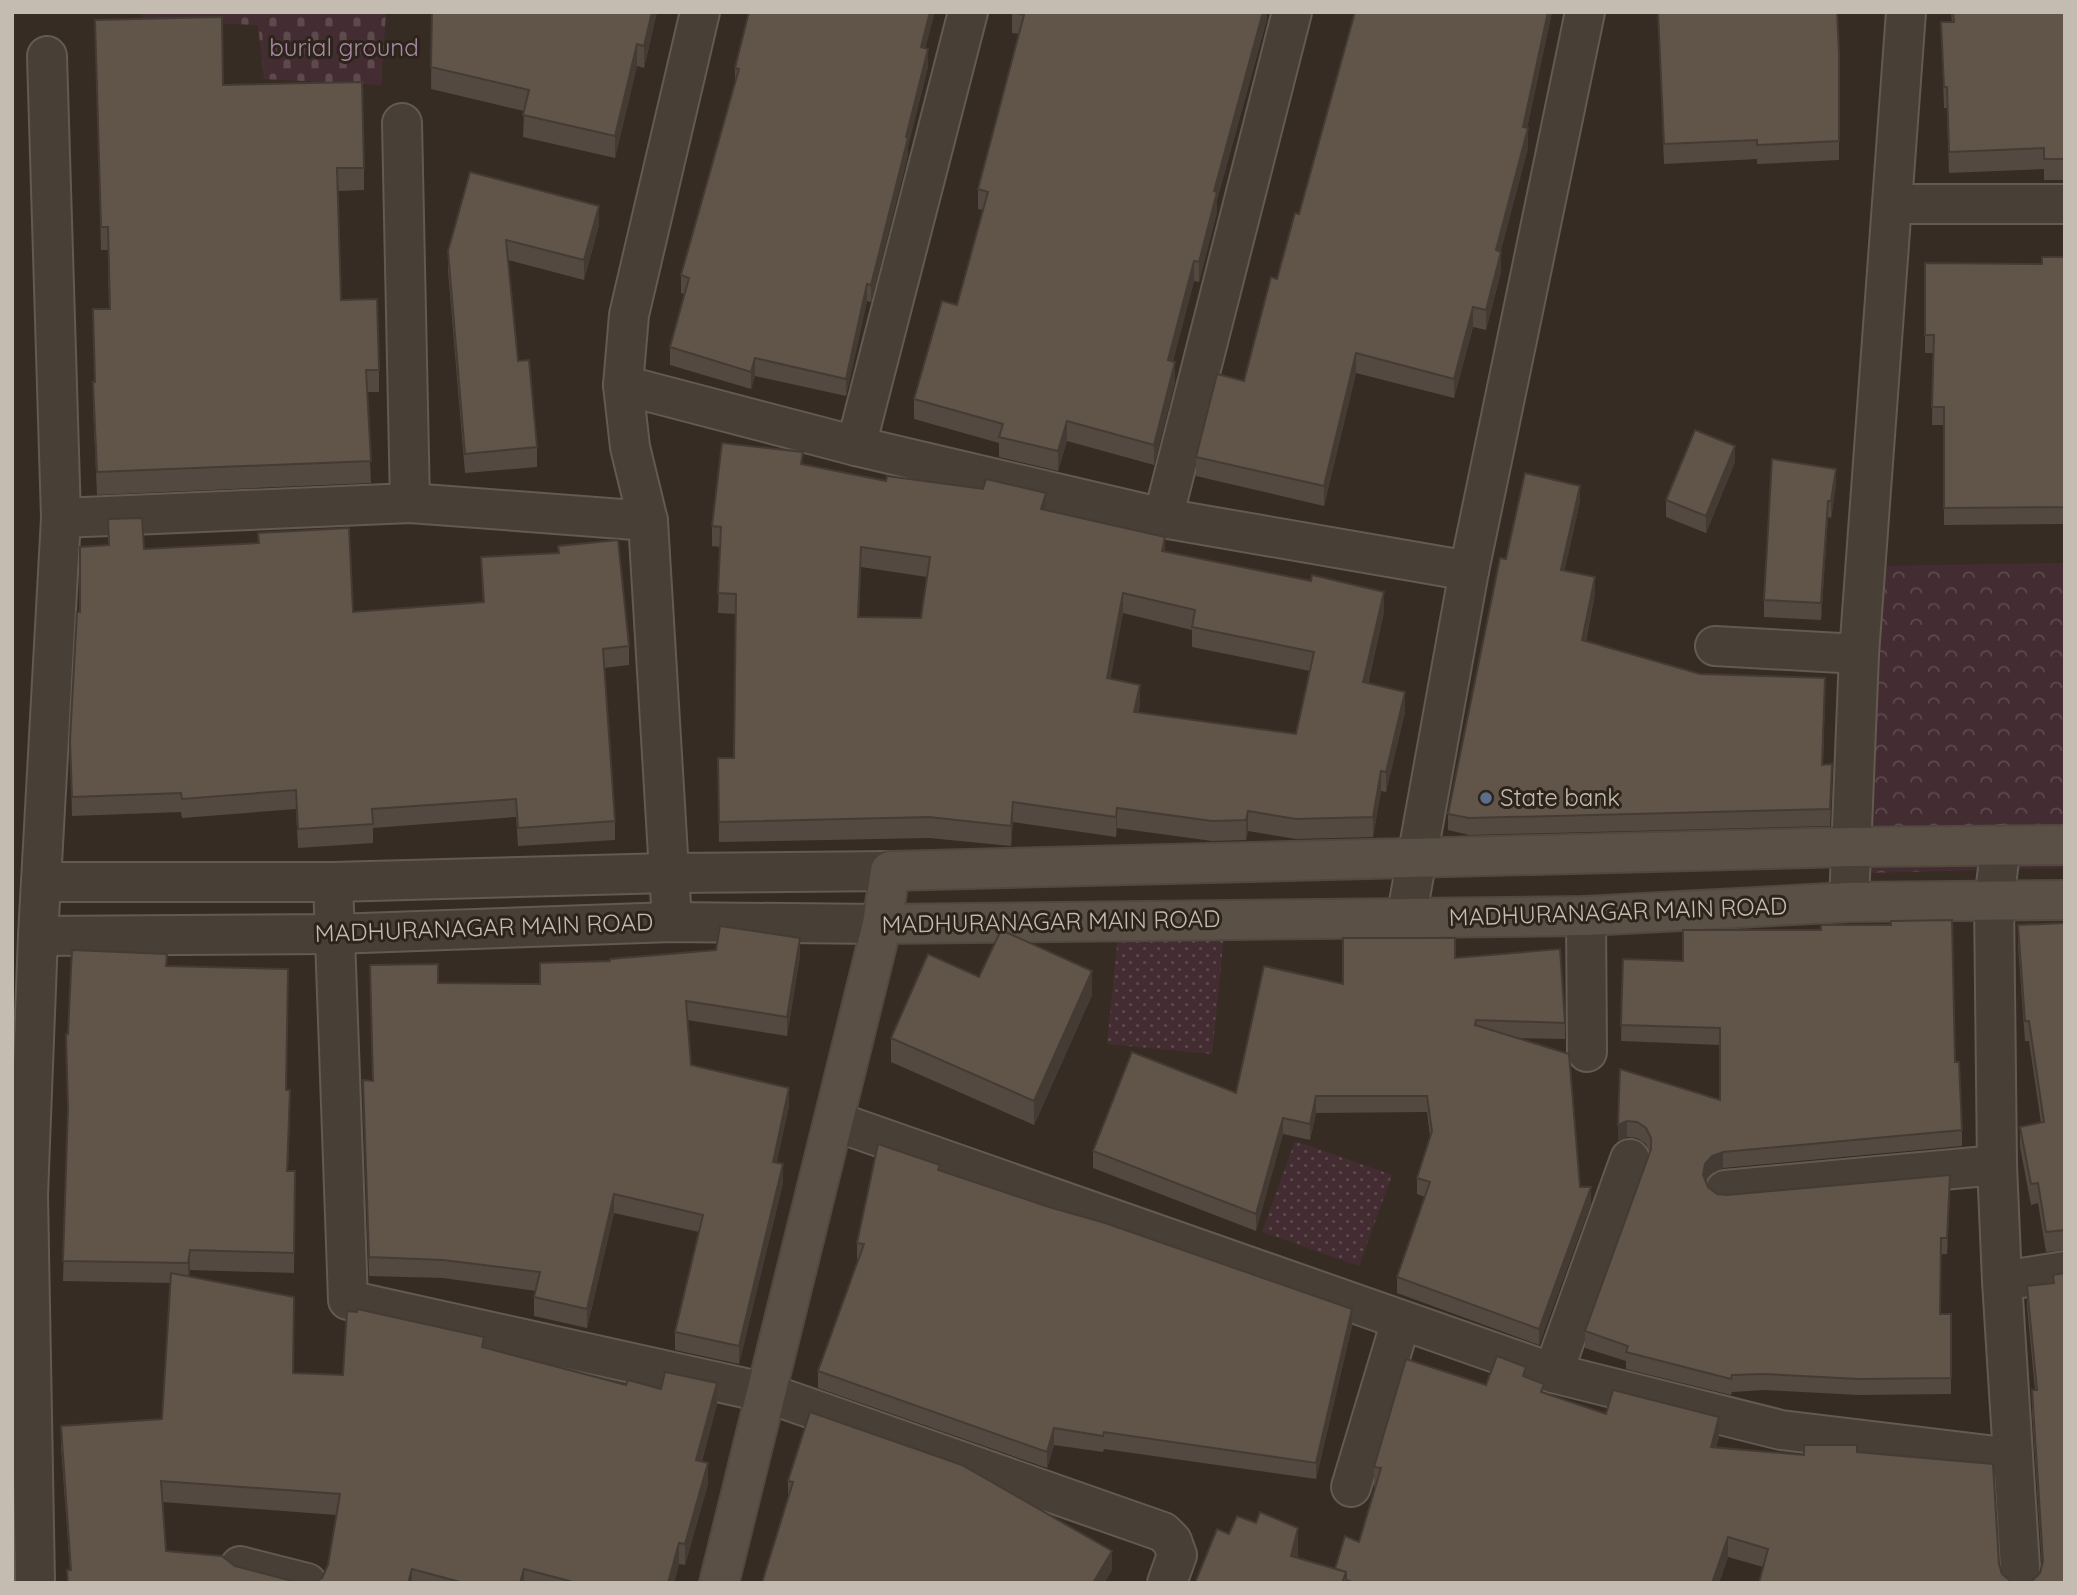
<svg xmlns="http://www.w3.org/2000/svg" width="2077" height="1595" viewBox="0 0 2077 1595" font-family="Quicksand,sans-serif">
<style>
.grass{fill:url(#grass-dots)}
.cemetery{fill:url(#cemetery-stones)}
.park{fill:url(#park-crowns)}
.lines{fill:none;stroke-linecap:round;stroke-linejoin:round}
.street-casing{stroke:#635a51;stroke-width:42}
.secondary-casing{stroke:#514840;stroke-width:42}
.street{stroke:#483f37;stroke-width:38}
.secondary{stroke:#5b5045;stroke-width:38}
.wall{fill:#534940;fill-rule:evenodd}
.shaded-wall{fill:#443c34}
.building{fill:#61554a;stroke:#443c34;stroke-width:2;fill-rule:evenodd}
.service-dot{fill:#5c6f8a;stroke:#2d241c;stroke-width:2.5}
.labels{text-anchor:middle;stroke-width:6;stroke-linejoin:round;paint-order:stroke}
.park-label{font-size:24px;fill:#a989a5;stroke:#2d241c}
.poi-label{font-size:24px;fill:#c4bbb1;stroke:#2d241c;text-anchor:start}
.street-label{font-size:24px;fill:#c4bbb1;stroke:#2d241c}
</style>
<defs>
<pattern id="grass-dots" width="8" height="8" patternUnits="userSpaceOnUse" patternTransform="scale(1.75)"><rect width="8" height="8" fill="#442d32"/><path d="M2 2h.1M6 6h.1" fill="none" stroke="#5d4a4d" stroke-width="1.8" stroke-linecap="round"/></pattern>
<pattern id="cemetery-stones" width="16" height="16" patternUnits="userSpaceOnUse" patternTransform="scale(1.75)"><rect width="16" height="16" fill="#442d32"/><path d="M2 7V4a2 2 0 0 1 4 0v3zM10 15v-3a2 2 0 0 1 4 0v3z" fill="#5d4a4d"/></pattern>
<pattern id="park-crowns" width="20" height="18" patternUnits="userSpaceOnUse" patternTransform="scale(1.75)"><rect width="20" height="18" fill="#442d32"/><path d="M2 6a3 3 0 1 1 6 0M12 15a3 3 0 1 1 6 0" fill="none" stroke="#5d4a4d"/></pattern>
</defs>
<rect width="100%" height="100%" fill="#372c23"/>
<g class="grass">
<path d="M1119,926L1224,936L1212,1054L1107,1044Z"/>
<path d="M1295,1141L1392,1175L1359,1266L1262,1232Z"/>
</g>
<path class="cemetery" d="M135,12H386L381,85L264,79L258,25L147,20Z"/>
<path class="park" d="M2065,563V868L1867,873L1883,566Z"/>
<g class="lines">
<defs>
<g id="street">
<path d="M402,123L410,503"/>
<path d="M1892,204H2065"/>
<path d="M623,385L856,446L1163,518L1469,571"/>
<path d="M856,446L968,12"/>
<path d="M61,518L410,503L648,521"/>
<path d="M1163,518L1292,12"/>
<path d="M1715,646L1859,654"/>
<path d="M2001,845L1994,900L1997,1165L2002,1281L2021,1583"/>
<path d="M41,882H333L669,873L890,871"/>
<path d="M333,882L348,1300L767,1393L1163,1532L1172,1541L1177,1555L1167,1583"/>
<path d="M1849,902L1859,654L1906,12"/>
<path d="M1586,916L1587,1052"/>
<path d="M1406,919L1469,571L1585,12"/>
<path d="M672,922L648,521L630,447L623,385L629,315L700,12"/>
<path d="M38,936L334,934L672,922L882,924"/>
<path d="M834,1121L1553,1373L1781,1430L2013,1458"/>
<path d="M1725,1190L1997,1165"/>
<path d="M2002,1281L2065,1271"/>
<path d="M1553,1373L1630,1159"/>
<path d="M1351,1487L1401,1321"/>
<path d="M240,1566L307,1583"/>
<path d="M35,1583L28,1195L38,936L61,518L47,56"/>
</g>
<g id="secondary">
<path d="M882,924L1586,916L1849,902L2065,900"/>
<path d="M719,1583L882,924L890,871L1850,847L2065,845"/>
</g>
</defs>
<use href="#street" class="street-casing"/>
<use href="#secondary" class="secondary-casing"/>
<use href="#street" class="street"/>
<use href="#secondary" class="secondary"/>
</g>
<g class="wall">
<path d="M432,12H657L644,68L637,66L615,158L523,137L524,111L431,89Z"/>
<path d="M1012,12H1267V19L1217,200V212L1199,282L1194,281L1173,361L1175,382L1154,465L1067,441L1058,471L999,457V443L914,419V399L957,305L983,210L978,209V189L1019,34L1012,33Z"/>
<path d="M1355,12H1552L1527,128L1528,148L1500,252L1501,272L1486,330L1473,327L1454,398L1356,373L1324,506L1196,476V457L1244,381L1277,279L1299,214Z"/>
<path d="M1658,12L1839,53V160L1757,164V159L1664,164Z"/>
<path d="M1951,12H2065V180H2044V169L1949,173L1947,108H1944L1941,22H1952Z"/>
<path d="M95,20L223,85L364,168V190L338,191L341,300L379,370V392H367L371,483L97,495L93,405V382H95L93,309H109L108,250H101Z"/>
<path d="M925,48L928,67L908,146V155L871,302L867,301L846,396L755,376L751,389L670,365V347L684,294L681,293V275L735,86V68Z"/>
<path d="M470,172L599,225L584,280L508,260L518,361L537,447V467L465,473L448,271V251Z"/>
<path d="M2065,257L2064,524L1944,525V425H1932L1933,353H1925V263L2042,264Z"/>
<path d="M1735,462L1706,533L1666,517V500Z"/>
<path d="M803,464L886,481L1046,510L1165,552L1384,612L1368,684L1405,712L1386,792L1381,791L1373,837L1296,839L1248,831L1246,840L1212,841L1117,828L1116,837L1013,822L1011,846L929,838L719,842L718,778L734,758L736,614L718,613L720,547L712,546V526ZM861,567L927,577L921,618L859,617ZM1123,613L1192,630V647L1310,671L1296,734L1138,713L1140,705L1110,679Z"/>
<path d="M1836,485L1831,518L1828,517L1821,620L1764,617V600Z"/>
<path d="M1580,502L1564,571L1595,594L1586,641L1700,674L1825,694L1823,765L1832,780L1830,826L1469,835L1448,830V814L1506,559Z"/>
<path d="M108,519L144,549L258,543V533L353,612L483,602L481,557L558,553V546L629,646V665L604,668L615,821V840L518,846L516,817L373,828V843L298,848L296,809L182,818L181,812L72,816L70,740L80,612L109,545Z"/>
<path d="M2065,923V1250L2046,1252L2038,1203L2031,1205L2020,1147V1127L2041,1123L2029,1041H2025L2018,946V925Z"/>
<path d="M800,956L787,1036L687,1020L691,1065L789,1106L776,1163L783,1183L739,1364L675,1350V1332L699,1232L614,1213L587,1328L534,1316V1297L536,1291L443,1278L369,1276L363,1080L373,1081L438,983L540,984Z"/>
<path d="M1455,958L1565,1023V1039L1516,1038L1580,1187L1591,1203L1539,1345L1397,1293V1277L1425,1197L1417,1194V1178L1430,1136L1427,1112L1316,1113L1310,1140L1283,1134L1256,1231L1093,1168V1151L1236,1093L1343,984Z"/>
<path d="M1623,959L1955,1062L1962,1130V1146L1723,1168L1712,1173L1705,1181L1708,1187L1717,1194L1727,1195L1950,1191L1947,1254H1941L1940,1314H1951V1394L1859,1395L1764,1390L1732,1392L1731,1395L1626,1369V1361L1585,1348V1331L1650,1152L1646,1144L1637,1138L1627,1137L1618,1141L1620,1069L1720,1100V1045L1621,1041Z"/>
<path d="M167,966L286,1090L290,1110L288,1171H295L294,1273L190,1270L189,1276L294,1373L343,1375L484,1347L626,1385L717,1404L702,1461L708,1484L685,1565L679,1564L674,1583H313L322,1578L328,1565L336,1515L162,1502L166,1551L235,1566L300,1583H67V1570H70L61,1447V1426L162,1419L170,1283L63,1281L68,1117L66,1034H68Z"/>
<path d="M979,977L1092,995L1034,1125L891,1062V1038Z"/>
<path d="M940,1170L1352,1326L1316,1479L1104,1449L1103,1452L1054,1445L1047,1468L818,1388V1371L859,1260L857,1259V1243Z"/>
<path d="M2065,1273V1583L2032,1581L2040,1573L2042,1566L2032,1411V1390H2035L2027,1306V1286L2053,1284V1275Z"/>
<path d="M1526,1378L1544,1393L1606,1414L1719,1437L1716,1447L1804,1455L1857,1445L1763,1567L1728,1557L1719,1583H1195L1298,1558L1335,1569L1359,1542L1375,1487H1374V1467L1486,1385Z"/>
<path d="M788,1481L1112,1570L1104,1583H762L788,1498Z"/>
</g>
<g class="shaded-wall">
<path d="M652,12H657L644,68V46Z"/>
<path d="M930,12H935L921,65V47Z"/>
<path d="M1262,12H1267V19L1217,200V212L1199,282V262L1214,191Z"/>
<path d="M1548,12H1552L1523,147V127Z"/>
<path d="M637,44V66L615,158V136Z"/>
<path d="M928,49V67L908,146V155L871,302V285Z"/>
<path d="M1528,128V148L1496,270V250Z"/>
<path d="M599,206V225L584,280V260Z"/>
<path d="M1501,252V272L1486,330V310Z"/>
<path d="M1194,261V281L1168,380V360Z"/>
<path d="M867,284V301L846,396V379Z"/>
<path d="M1473,307V327L1454,398V379Z"/>
<path d="M1356,353V373L1324,506V486Z"/>
<path d="M755,358V376L751,389V372Z"/>
<path d="M1175,362V382L1154,465V445Z"/>
<path d="M1067,421V441L1058,471V451Z"/>
<path d="M1735,446V462L1706,533V516Z"/>
<path d="M1836,469V485L1831,518V501Z"/>
<path d="M1580,486V502L1561,587V570Z"/>
<path d="M1046,493V513L1041,509Z"/>
<path d="M1828,501V517L1821,620V603Z"/>
<path d="M1165,537V557L1162,551Z"/>
<path d="M1595,577V594L1582,656V640Z"/>
<path d="M1384,592V612L1363,703V682Z"/>
<path d="M1123,593V613L1107,698V678Z"/>
<path d="M1140,685V705L1134,732V712Z"/>
<path d="M1405,692V712L1386,792V772Z"/>
<path d="M1381,771V791L1373,837V817Z"/>
<path d="M1013,802V822L1011,846V826Z"/>
<path d="M1117,808V828L1116,837V817Z"/>
<path d="M1248,811V831L1246,840V820Z"/>
<path d="M800,938V956L787,1036V1017Z"/>
<path d="M1092,971V995L1034,1125V1101Z"/>
<path d="M789,1088V1106L773,1181V1162Z"/>
<path d="M1316,1096V1113L1310,1140V1124Z"/>
<path d="M1283,1118V1134L1256,1231V1214Z"/>
<path d="M1627,1121V1137L1618,1141V1125Z"/>
<path d="M1723,1152V1168L1712,1173L1705,1180L1703,1175L1705,1164L1712,1156Z"/>
<path d="M783,1164V1183L739,1364V1346Z"/>
<path d="M1950,1175V1191L1947,1254V1238Z"/>
<path d="M1591,1187V1203L1539,1345V1329Z"/>
<path d="M614,1194V1213L587,1328V1309Z"/>
<path d="M190,1250V1270L188,1283V1263Z"/>
<path d="M1352,1309V1326L1316,1479V1463Z"/>
<path d="M717,1383V1404L696,1481V1460Z"/>
<path d="M1719,1417V1437L1711,1467V1447Z"/>
<path d="M1054,1428V1445L1047,1468V1452Z"/>
<path d="M708,1463V1484L685,1565V1544Z"/>
<path d="M1298,1528V1557L1292,1583L1291,1556Z"/>
<path d="M1728,1537V1557L1719,1583H1712Z"/>
<path d="M679,1543V1564L674,1583H668Z"/>
<path d="M1112,1551V1570L1104,1583H1093Z"/>
<path d="M412,1569V1583H408Z"/>
<path d="M524,1569V1583H520Z"/>
</g>
<g class="building">
<path d="M432,12H652L644,46L637,44L615,136L523,115L529,90L431,67Z"/>
<path d="M749,12H930L921,47L928,49L906,137L908,138L871,285L867,284L846,379L755,358L751,372L670,347L689,278L681,275L739,69L735,68Z"/>
<path d="M1012,12H1263L1214,191L1217,192L1199,262L1194,261L1168,360L1175,362L1154,445L1067,421L1058,451L999,437L1003,424L914,399L942,301L957,305L988,192L978,189L1024,15Z"/>
<path d="M1355,12H1548L1523,127L1528,128L1496,250L1501,252L1486,310L1473,307L1454,379L1356,353L1324,486L1196,457L1217,374L1244,381L1271,277L1277,279L1295,213L1299,214Z"/>
<path d="M1658,12H1837L1839,53V141L1757,145V140L1664,144Z"/>
<path d="M1953,12H2065V159H2044V148L1949,152L1947,87H1944L1941,22H1954Z"/>
<path d="M222,17L223,85L362,82L364,168H337L341,300L377,299L379,370H366L371,461L97,472L93,382H95L93,309H110L108,227H101L95,20Z"/>
<path d="M470,172L599,206L584,260L506,240L518,361L529,360L537,447L465,454L448,251Z"/>
<path d="M2042,257H2065L2064,507L1944,508V407H1932L1934,335H1925V263L2042,264Z"/>
<path d="M1695,430L1735,446L1706,516L1666,500Z"/>
<path d="M722,443L803,452L801,464L886,481L887,476L983,489L986,479L1046,493L1041,509L1165,537L1162,551L1311,581L1312,575L1384,592L1363,682L1405,692L1386,772L1381,771L1373,817L1296,819L1248,811L1246,820L1212,821L1117,808L1116,817L1013,802L1011,826L929,817L719,822L718,758H734L736,594L718,593L721,527L712,526ZM861,547L930,557L921,618L858,617ZM1123,593L1195,610L1192,627L1314,652L1296,734L1134,712L1140,685L1107,678Z"/>
<path d="M1772,459L1836,469L1831,501H1828L1821,603L1764,600Z"/>
<path d="M1525,473L1580,486L1561,570L1595,577L1582,640L1700,674L1825,678L1822,765L1832,764L1830,809L1469,818L1448,814L1500,558L1506,559Z"/>
<path d="M142,518L144,549L259,543L258,533L349,528L353,612L484,602L481,557L559,553L558,546L618,540L629,646L603,649L615,821L518,828L516,799L372,809L373,824L298,829L296,790L182,799L181,793L72,797L70,740L77,612H80V547L109,545L108,519Z"/>
<path d="M1952,920L1955,1062H1959L1962,1130L1723,1152L1712,1156L1705,1164L1703,1175L1708,1187L1717,1194L1727,1195L1950,1175L1947,1238H1941L1940,1314H1951V1378L1859,1379L1764,1374L1732,1375L1731,1379L1626,1352L1628,1346L1585,1331L1651,1149V1138L1646,1128L1637,1122L1627,1121L1618,1125L1620,1069L1720,1100V1028L1621,1025L1623,959L1683,961V930H1821V925H1891V921Z"/>
<path d="M2065,923V1230L2046,1232L2038,1183L2031,1184L2020,1127L2044,1122L2029,1021H2025L2018,925Z"/>
<path d="M720,926L800,938L787,1017L686,1001L691,1065L789,1088L773,1162L783,1164L739,1346L675,1332L703,1215L614,1194L587,1309L534,1297L540,1272L443,1260L369,1257L363,1080L373,1081L370,965L438,964V983L540,984V963L610,961V959L716,950Z"/>
<path d="M1001,930L1092,971L1034,1101L891,1038L928,954L979,977Z"/>
<path d="M1343,938H1455V958L1560,949L1565,1023L1476,1020L1475,1025L1569,1054L1580,1187H1591L1539,1329L1397,1277L1430,1182L1417,1178L1432,1131L1427,1096H1316L1310,1124L1283,1118L1256,1214L1093,1151L1132,1052L1236,1093L1264,966L1343,984Z"/>
<path d="M72,950L167,954L166,966L288,969L286,1090H290L287,1171H295L294,1253L190,1250L188,1263L63,1261L68,1108L66,1034H68Z"/>
<path d="M878,1144L940,1165L938,1170L1049,1207L1105,1223L1352,1309L1316,1463L1104,1432L1103,1436L1054,1428L1047,1452L818,1371L864,1244L857,1243Z"/>
<path d="M171,1273L294,1297L293,1373L343,1375L347,1311L357,1312V1309L484,1337L482,1347L626,1385L628,1380L661,1389L665,1372L717,1383L696,1460L708,1463L685,1544L679,1543L668,1583H577L524,1569L520,1583H464L412,1569L408,1583H313L322,1578L328,1565L340,1494L161,1481L166,1551L222,1556L235,1566L300,1583H68L67,1570H71L61,1426L162,1419Z"/>
<path d="M2065,1273V1583H2028L2032,1581L2040,1573L2043,1561L2032,1390H2037L2027,1286L2054,1283L2053,1275Z"/>
<path d="M1497,1356L1526,1367L1523,1376L1544,1384L1541,1392L1606,1414L1613,1390L1719,1417L1711,1447L1804,1455V1445H1857V1452L1993,1464L1999,1564L2002,1574L2013,1583H1759L1768,1549L1728,1537L1712,1583H1355L1346,1580V1572L1335,1569L1345,1536L1359,1542L1381,1468L1374,1467L1406,1359L1486,1385Z"/>
<path d="M810,1412L962,1465L1112,1551L1093,1583H762L793,1482L788,1481Z"/>
<path d="M1260,1512L1298,1528L1291,1556L1346,1572L1342,1583H1195L1217,1529L1229,1534L1237,1516L1256,1523Z"/>
</g>
<circle class="service-dot" cx="1486" cy="798" r="7"/>
<g class="labels">
<g class="park-label">
<text x="344" y="56">burial ground</text>
</g>
<g class="poi-label">
<text x="1500" y="806">State bank</text>
</g>
<g class="street-label">
<text transform="translate(1618 912) rotate(-2)" y="8">MADHURANAGAR MAIN ROAD</text>
<text transform="translate(1051 922) rotate(-1)" y="8">MADHURANAGAR MAIN ROAD</text>
<text transform="translate(484 928) rotate(-2)" y="8">MADHURANAGAR MAIN ROAD</text>
</g>
</g>
<rect width="2077" height="1595" fill="none" stroke="#c4bbb1" stroke-width="28"/>
</svg>
